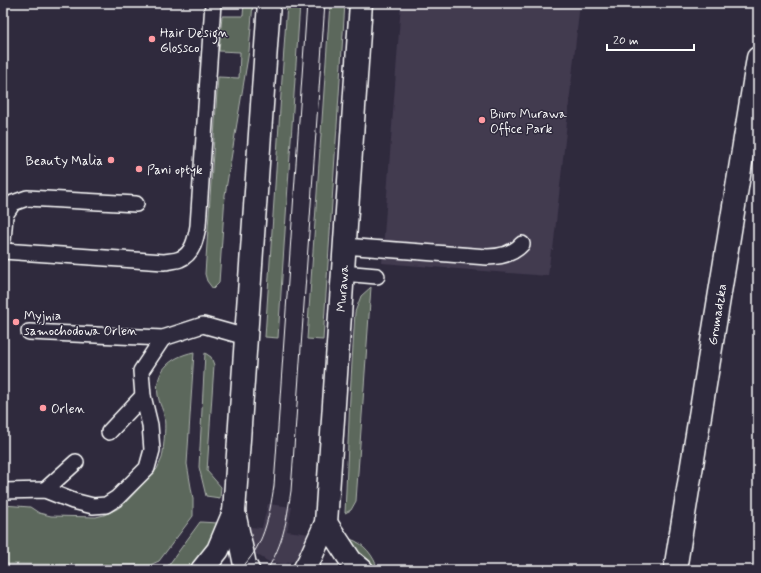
<svg xmlns="http://www.w3.org/2000/svg" width="761" height="573" viewBox="0 0 761 573" font-family="Mynerve,sans-serif">
<style>
.built{fill:#423a50}
.green{fill:#5b675b;stroke:#adb3ad}
.lines{fill:none;stroke-linecap:round;stroke-linejoin:round}
.service-casing{stroke:#fff;stroke-width:18}
.minor-casing{stroke:#fff;stroke-width:25}
.tertiary-casing{stroke:#fff;stroke-width:25}
.service{stroke:#2f2a3d;stroke-width:15}
.minor{stroke:#2f2a3d;stroke-width:22}
.tertiary{stroke:#2f2a3d;stroke-width:22}
.tram{stroke:#fff;stroke-width:1}
.poi-dot{fill:#ff9aa2;stroke:#2f2a3d;stroke-width:1.5}
.labels{text-anchor:middle;stroke-width:3;stroke-linejoin:round;paint-order:stroke}
.poi-label{font-size:13px;fill:#fff;stroke:#2f2a3d;text-anchor:start}
.street-label{font-size:13px;fill:#fff;stroke:#2f2a3d}
</style>
<rect width="100%" height="100%" fill="#2f2a3d"/>
<filter id="ink" filterUnits="userSpaceOnUse"><feTurbulence type="fractalNoise" baseFrequency=".025" numOctaves="2"/><feDisplacementMap in="SourceGraphic" scale="8" xChannelSelector="R" yChannelSelector="G"/><feConvolveMatrix kernelMatrix="1 2 1 2 8 2 1 2 1" color-interpolation-filters="sRGB"/></filter>
<g filter="url(#ink)">
<g class="built">
<path d="M401,3H580L553,250H551L548,276L382,263Z"/>
<path d="M268,504L292,507L287,531L310,534L299,557L293,561L285,564L269,562L256,554L252,546L250,537V527L262,528Z"/>
</g>
<g class="green">
<path d="M244,3H253L249,51L225,195L219,283L213,289L207,281L205,274L218,77L239,78L240,52L219,51L222,16H243Z"/>
<path d="M287,3H300L278,338L265,337Z"/>
<path d="M330,3H345L323,340L307,339Z"/>
<path d="M371,287L356,501L351,510L345,513L350,397L355,312L361,296Z"/>
<path d="M194,352L187,464L193,499V516L159,561L150,565L3,564V505L30,507L39,513L51,516L96,517L104,515L117,509L124,504L157,469L162,458L163,452C164,440 166,427 164,415C163,410 160,405 159,400C152,373 169,357 194,352Z"/>
<path d="M205,353L211,357L214,365L207,471L221,487L220,498L206,496L199,467Z"/>
<path d="M200,522L218,523C215,537 201,564 187,569C181,572 171,570 165,570Z"/>
<path d="M350,539C364,543 374,556 378,570H373L354,550Z"/>
</g>
<g class="lines">
<defs>
<g id="service">
<path d="M3,241L5,215L13,203L27,198L136,204"/>
<path d="M344,246L487,257C500,257 513,254 522,244"/>
<path d="M3,251L164,262C169,261 176,261 180,259C193,254 196,238 198,226L213,3"/>
<path d="M342,273L377,276"/>
<path d="M29,332L163,338L203,325L246,337"/>
<path d="M109,432L143,396"/>
<path d="M45,490L76,462"/>
<path d="M3,491L45,490L73,501L93,506L106,505L117,498L147,468L152,450L150,425L143,396L141,371L163,338"/>
</g>
<g id="minor">
<path id="s1" d="M675,570L758,58"/>
</g>
<g id="tertiary">
<path d="M326,523L351,561L362,570"/>
<path d="M202,570L218,550L234,512"/>
<path d="M248,570L245,565L234,512L269,3"/>
<path id="s2" d="M304,570L309,561L326,523L361,3"/>
</g>
</defs>
<use href="#service" class="service-casing"/>
<use href="#minor" class="minor-casing"/>
<use href="#tertiary" class="tertiary-casing"/>
<use href="#service" class="service"/>
<use href="#minor" class="minor"/>
<use href="#tertiary" class="tertiary"/>
<g class="tram">
<path d="M239,570C264,548 269,517 274,486L307,3"/>
<path d="M267,570C284,542 286,523 291,491L325,3"/>
</g>
</g>
</g>
<g class="poi-dot">
<circle cx="152" cy="39" r="4"/>
<circle cx="482" cy="120" r="4"/>
<circle cx="111" cy="160" r="4"/>
<circle cx="139" cy="169" r="4"/>
<circle cx="16" cy="322" r="4"/>
<circle cx="43" cy="408" r="4"/>
</g>
<g class="labels">
<g class="poi-label">
<text x="160" y="37">Hair Design<tspan x="160" dy="15">Glossco</tspan></text>
<text x="490" y="118">Biuro Murawa<tspan x="490" dy="15">Office Park</tspan></text>
<text x="103" y="165" text-anchor="end">Beauty Malia</text>
<text x="147" y="174">Pani optyk</text>
<text x="24" y="320">Myjnia<tspan x="24" dy="15">samochodowa Orlen</tspan></text>
<text x="51" y="413">Orlen</text>
</g>
<g class="street-label">
<text dy="5" stroke="none"><textPath href="#s2" startOffset="287">Murawa</textPath></text>
<text dy="5" stroke="none"><textPath href="#s1" startOffset="259">Gromadzka</textPath></text>
</g>
</g>
<rect width="761" height="573" fill="none" stroke="#2f2a3d" stroke-width="16"/>
<rect x="8" y="8" width="745" height="557" fill="none" stroke="#fff" stroke-width="1.5" filter="url(#ink)"/>
<path d="M607 44v6h87v-6" fill="none" stroke="#ffffff" stroke-width="2"/>
<text x="613" y="44" font-size="12" fill="#ffffff" stroke="#2f2a3d" stroke-width="3" paint-order="stroke">20 m</text>
</svg>
